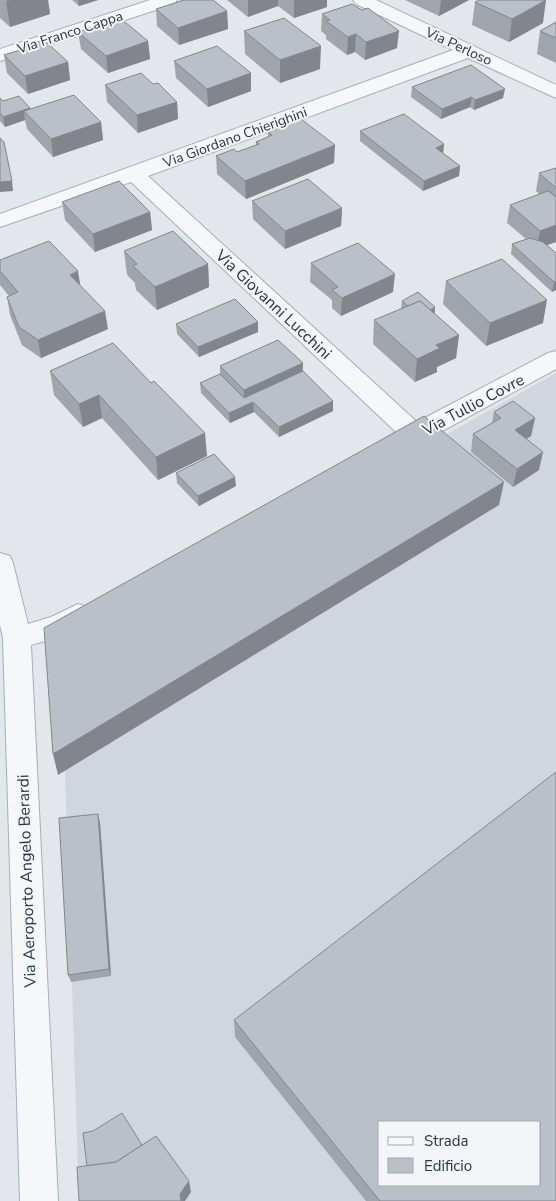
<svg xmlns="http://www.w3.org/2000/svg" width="556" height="1201" viewBox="0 0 556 1201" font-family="'Nunito Sans',sans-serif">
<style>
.built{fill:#d1d5dd;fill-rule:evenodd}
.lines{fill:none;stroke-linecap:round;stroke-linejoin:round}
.minor-casing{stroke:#a8adb5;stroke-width:2}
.minor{fill:#f6f7f9;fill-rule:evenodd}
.wall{fill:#a0a5ac}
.shaded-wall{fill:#82868c}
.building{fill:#bac0c8;stroke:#82868c;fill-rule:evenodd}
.labels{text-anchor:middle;stroke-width:4;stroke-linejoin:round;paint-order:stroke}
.far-street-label{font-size:14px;fill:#2b3443;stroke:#f3f5f8}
.street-label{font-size:16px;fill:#2b3443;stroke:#f3f5f8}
</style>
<rect width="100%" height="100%" fill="#e3e6eb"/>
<path class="built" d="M556,373V1201H79L61,651ZM380,1122H540V1185H380Z"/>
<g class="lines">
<defs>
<g id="minor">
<path d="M150,0H177L174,4L0,61V49Z"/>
<path d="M353,0H376L556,85V98L468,58L148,176L417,422L548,353L556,351V369L424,441L402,450L393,447L390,441L393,435L397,433L131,182L0,227V214L453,50L356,4Z"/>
<path d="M0,553L10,556L13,563L28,624L51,617L78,604L88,607L92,615C82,635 51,639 31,645L58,1201H20L3,638L0,625Z"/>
</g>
</defs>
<use href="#minor" class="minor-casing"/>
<use href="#minor" class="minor"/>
</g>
<g class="wall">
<path d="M0,0H48L50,14L10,27L0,18Z"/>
<path d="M72,0H98L79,6Z"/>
<path d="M227,0H327V7L294,18L278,6L248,17Z"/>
<path d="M405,0H469L439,16Z"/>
<path d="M475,2L543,23L509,42L472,25Z"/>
<path d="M156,9L227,11L228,29L179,45L157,26Z"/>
<path d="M322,14L397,48L365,60L355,52L347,55L326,39V35L321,31Z"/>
<path d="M556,22V63L537,54L540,31Z"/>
<path d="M244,31L320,69L280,83L245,54Z"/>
<path d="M78,32L148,41L150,59L108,73L81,49Z"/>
<path d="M27,45L68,62L70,80L28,94L7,73L4,55L28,48Z"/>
<path d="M174,61L251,73V91L208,107L176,78Z"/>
<path d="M105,85L177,102L178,119L138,133L107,102Z"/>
<path d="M412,87L503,98L474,110L470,107L441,119L411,97Z"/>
<path d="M0,98L3,101L30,108V110L101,122L103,140L53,157L27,129L25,120L5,127L0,121Z"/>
<path d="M360,131L444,144L443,153L460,166L459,176L423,191L360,141Z"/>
<path d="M268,132L334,163L246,199L217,174L216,156L237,152L256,145V142L268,137Z"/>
<path d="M556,168V242L547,245L556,290L552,292L511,254L512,244L526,239L507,223L510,205L539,194L536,191L539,173Z"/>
<path d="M252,201L342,208L341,226L285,249L253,219Z"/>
<path d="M62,202L150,212L152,230L95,252L65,220Z"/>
<path d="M124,251L208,264L209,287L157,310L136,290L135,283L127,275Z"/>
<path d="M0,260L80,285L108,329L41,358L22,345L10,315L7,297L9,296L0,285Z"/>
<path d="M311,263L393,292L341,316L332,308V300L310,282Z"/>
<path d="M446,281L543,323L486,346L443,304Z"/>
<path d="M402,301L435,307V314L459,335L456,358L437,367V372L415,382L373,344L374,320L401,309Z"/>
<path d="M176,324L258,332L199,357L177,334Z"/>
<path d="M113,343L207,456L158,480L102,418L83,427L54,395L50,371Z"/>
<path d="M303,363V371L333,411L279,437L254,412L230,423L201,393L200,383L220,374V366Z"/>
<path d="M494,412L535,418L531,436L526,439L539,470L513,487L471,452L473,434L492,423Z"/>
<path d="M176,473L236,486L199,506L177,483Z"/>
<path d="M100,823L111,976L71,982L68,975Z"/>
<path d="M234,1020L556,1201H366L235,1037Z"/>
</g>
<g class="shaded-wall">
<path d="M10,0H48L50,14L10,27L6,1Z"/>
<path d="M78,0H98L79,6Z"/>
<path d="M248,0H278V6L248,17Z"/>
<path d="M294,0H327V7L294,18Z"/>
<path d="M441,0H469L439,16Z"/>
<path d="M546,0L543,23L509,42L512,19Z"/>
<path d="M227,11L228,29L179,45L178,28Z"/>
<path d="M399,31L397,48L365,60L366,42Z"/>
<path d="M356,34L355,52L347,55L348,37Z"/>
<path d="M148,41L150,59L108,73L106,56Z"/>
<path d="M321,46L320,69L280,83V60Z"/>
<path d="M68,62L70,80L28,94L25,76Z"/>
<path d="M251,73V91L208,107L207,89Z"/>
<path d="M505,89L503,98L474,110L475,100Z"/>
<path d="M472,97L470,107L441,119L442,109Z"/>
<path d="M177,102L178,119L138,133L137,115Z"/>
<path d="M30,108L31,118L24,111L25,120L5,127L3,117Z"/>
<path d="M101,122L103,140L53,157L51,139Z"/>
<path d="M444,144L443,154L436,148Z"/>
<path d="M335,145L334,163L246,199L245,181Z"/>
<path d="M460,166L459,176L423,191L424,181Z"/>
<path d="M12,181L13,191L0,192V182Z"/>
<path d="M342,208L341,226L285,249V231Z"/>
<path d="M150,212L152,230L95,252L93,234Z"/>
<path d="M556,225V242L536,249L540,231Z"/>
<path d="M208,264L209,287L157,310L155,287Z"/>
<path d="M78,271L81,290L70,275Z"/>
<path d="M395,274L393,292L341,316L342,298Z"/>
<path d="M556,281V290L552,292L554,282Z"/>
<path d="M547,300L543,323L486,346L490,323Z"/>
<path d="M435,307L434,317L419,315Z"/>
<path d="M105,311L108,329L41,358L38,340Z"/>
<path d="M258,322V332L199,357L198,347Z"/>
<path d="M459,335L456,358L437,367V372L415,382L417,359L436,345Z"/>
<path d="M303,363L302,381L253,402L254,412L230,423L229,413L244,406V390Z"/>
<path d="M99,395L102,418L83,427L79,404Z"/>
<path d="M333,401V411L279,437V427Z"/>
<path d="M535,418L531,436L512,448L515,430Z"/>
<path d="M205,433L207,456L158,480L156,457Z"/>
<path d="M543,452L539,470L513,487L517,469Z"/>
<path d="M235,477L236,486L199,506L198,496Z"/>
<path d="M504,482L499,505L58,775L53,754Z"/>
<path d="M98,814L100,823L111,976L109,969Z"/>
<path d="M189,1181L191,1192L185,1201H181L180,1194Z"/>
</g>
<g class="building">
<path d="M184,0H213L227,11L178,28L156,9Z"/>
<path d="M479,0H546L512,19L475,2Z"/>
<path d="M352,4L362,10L368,8L399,31L366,42L356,34L348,37L326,21L330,20L322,14Z"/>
<path d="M120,18L148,41L106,56L78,32Z"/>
<path d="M284,18L321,46L280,60L244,31Z"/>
<path d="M556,22V38L540,31Z"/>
<path d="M44,40L68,62L25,76L4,55L30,47L27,45Z"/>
<path d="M217,46L251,73L207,89L174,61Z"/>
<path d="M471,65L505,89L475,100L472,97L442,109L412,87Z"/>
<path d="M141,73L153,84L158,83L177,102L137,115L105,85Z"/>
<path d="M74,95L101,122L51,139L24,111Z"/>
<path d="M19,96L30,108L3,117L0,113V98L3,101Z"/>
<path d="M404,114L444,144L436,148L460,166L424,181L360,131Z"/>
<path d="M301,119L335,145L245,181L216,156L234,149L237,152L259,144L256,142L272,135L268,132Z"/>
<path d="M0,138L4,142L12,181L0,182Z"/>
<path d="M556,168V188L539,173Z"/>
<path d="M308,179L342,208L285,231L252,201Z"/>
<path d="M119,181L150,212L93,234L62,202Z"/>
<path d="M548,191L556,197V225L540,231L510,205Z"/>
<path d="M173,231L208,264L155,287L133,266L137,264L124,251Z"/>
<path d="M530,238L543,242L556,253V281L554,282L512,244Z"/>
<path d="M49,241L78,271L70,275L105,311L38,340L19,327L7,297L18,292L0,271V260Z"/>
<path d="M358,243L395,274L342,298L332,290L338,287L311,263Z"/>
<path d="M502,259L547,300L490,323L446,281Z"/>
<path d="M418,292L435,307L430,310L420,301L408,306L402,301Z"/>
<path d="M235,299L258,322L198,347L176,324Z"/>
<path d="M420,301L459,335L436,345L440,348L417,359L374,320Z"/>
<path d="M278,340L303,363L244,390L220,366Z"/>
<path d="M113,343L151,383L154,381L205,433L156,457L99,395L79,404L50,371Z"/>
<path d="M303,371L333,401L279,427L253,402L229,413L200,383L220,374L244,398Z"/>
<path d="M513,401L535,418L515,430L543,452L517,469L473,434L501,418L494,412Z"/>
<path d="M424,416L504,482L53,754L44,628Z"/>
<path d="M214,454L235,477L198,496L176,473Z"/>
<path d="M556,772V1201H380L234,1020ZM380,1122H540V1185H380Z"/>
<path d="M98,814L109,969L68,975L59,818Z"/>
<path d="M122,1113L142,1145L116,1162L87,1166L83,1133L93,1131Z"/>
<path d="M156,1136L189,1181L180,1194L181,1201H79L77,1167L116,1162Z"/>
</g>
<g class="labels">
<g class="far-street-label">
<text transform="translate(70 32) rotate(-18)" y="5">Via Franco Cappa</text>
<text transform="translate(459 46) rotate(25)" y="5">Via Perloso</text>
<text transform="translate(235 137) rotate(-20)" y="5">Via Giordano Chierighini</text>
</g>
<g class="street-label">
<text transform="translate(274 304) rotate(43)" y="6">Via Giovanni Lucchini</text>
<text transform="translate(473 404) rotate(-28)" y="6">Via Tullio Covre</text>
<text transform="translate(26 881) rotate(-92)" y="6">Via Aeroporto Angelo Berardi</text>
</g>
</g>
<rect x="378" y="1121" width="162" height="65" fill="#f3f5f8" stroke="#a3a8b0"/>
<rect x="388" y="1137" width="25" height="8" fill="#f6f7f9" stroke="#a3a8b0"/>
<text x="424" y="1146" font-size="15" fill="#2b3443">Strada</text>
<rect x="388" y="1158" width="25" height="15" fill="#bac0c8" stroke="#a3a8b0"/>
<text x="424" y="1171" font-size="15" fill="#2b3443">Edificio</text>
</svg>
